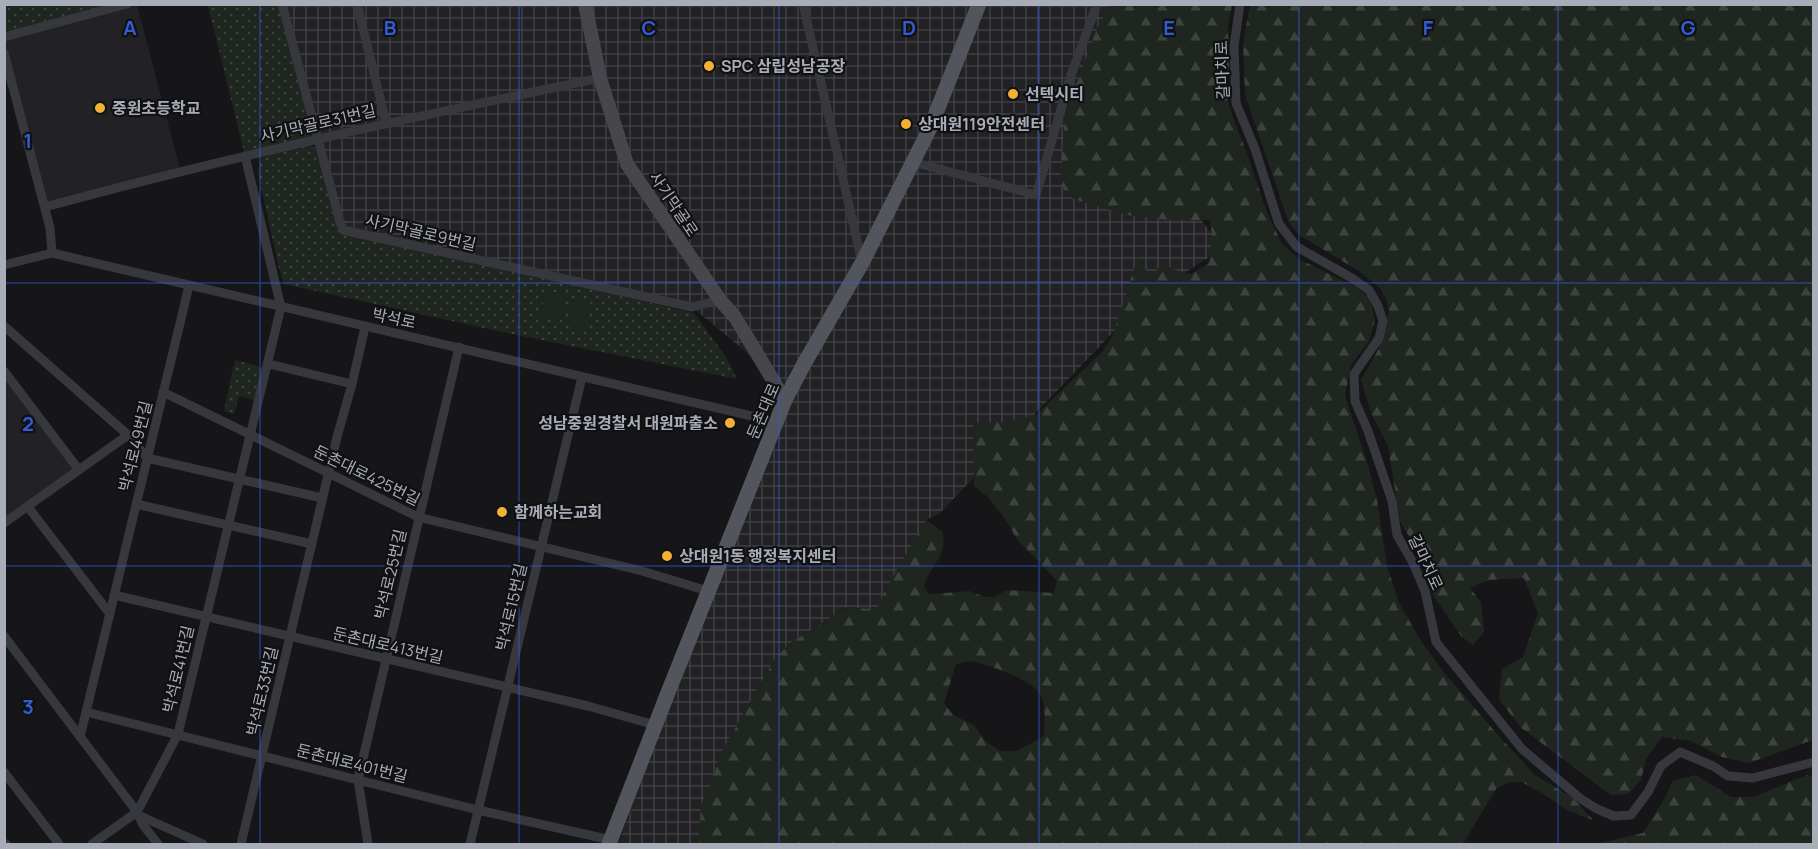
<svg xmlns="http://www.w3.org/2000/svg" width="1818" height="849" viewBox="0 0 1818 849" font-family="Manrope,'Noto Sans KR',sans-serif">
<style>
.built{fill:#222225}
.industrial{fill:url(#industrial-grid)}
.forest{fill:url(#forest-firs);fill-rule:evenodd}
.park{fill:url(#park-dots)}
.garden{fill:#1e261f}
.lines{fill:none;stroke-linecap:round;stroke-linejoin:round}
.street{stroke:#37383d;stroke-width:9}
.secondary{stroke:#45474d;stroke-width:14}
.primary{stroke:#53555c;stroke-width:15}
.grid{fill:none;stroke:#325cd3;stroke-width:1.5;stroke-opacity:0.55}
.poi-dot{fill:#f2b134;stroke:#111113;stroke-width:2}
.labels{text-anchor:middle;stroke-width:4.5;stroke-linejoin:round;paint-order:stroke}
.poi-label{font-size:16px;font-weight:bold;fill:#a8adb8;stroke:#111113;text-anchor:start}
.street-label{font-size:16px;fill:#a8adb8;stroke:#111113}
.grid-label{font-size:20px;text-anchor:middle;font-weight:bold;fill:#325cd3;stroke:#111113;stroke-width:4.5;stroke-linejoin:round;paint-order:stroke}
</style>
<defs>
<pattern id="industrial-grid" width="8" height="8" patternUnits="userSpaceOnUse" patternTransform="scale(1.5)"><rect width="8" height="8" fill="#222225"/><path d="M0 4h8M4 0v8" fill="none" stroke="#3f3f43"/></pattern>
<pattern id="forest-firs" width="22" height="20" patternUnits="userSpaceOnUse" patternTransform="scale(1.5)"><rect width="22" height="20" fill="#1e261f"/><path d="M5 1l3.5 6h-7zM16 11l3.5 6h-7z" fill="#3c433d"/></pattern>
<pattern id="park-dots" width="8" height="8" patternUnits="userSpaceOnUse" patternTransform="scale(1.5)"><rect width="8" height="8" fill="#1e261f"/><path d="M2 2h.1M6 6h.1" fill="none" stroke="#3c433d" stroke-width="1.8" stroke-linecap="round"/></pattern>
</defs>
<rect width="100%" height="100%" fill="#161618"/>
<g class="built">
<path d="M137,5L180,169L44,204L5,52L4,41Z"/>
<path d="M4,371L77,470L4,521Z"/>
</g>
<path class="industrial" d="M284,5H1136L1189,204L1223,248L1146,298L939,514L926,520L876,611L847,607L789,644L774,660L720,755L710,788L701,805L699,835L696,844H618L789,388L692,307L343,230Z"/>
<g class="forest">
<path d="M1110,5H1232L1228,26L1229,66L1226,95L1233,118L1247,153L1266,210L1282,244L1299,259L1356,287L1370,299L1375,320L1369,341L1351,365L1345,396L1368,465L1377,500L1387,566L1399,603L1421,641L1446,675L1498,735L1535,775L1573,798L1593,820L1569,811L1545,795L1522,782H1509L1496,789L1463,844H696L699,835L701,805L710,788L720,755L774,660L789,644L848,607L877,610L887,587L926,520L942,531C949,556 930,564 924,587L928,593L934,594L969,591L985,597H994L1007,590L1054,593L1057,581L1016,538L1008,523L989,498L974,486L973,423L1007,422L1036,415L1102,352L1113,335L1138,256L1141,266L1153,275L1158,268L1165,264L1172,269L1191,274L1209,263L1212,237L1210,220H1170L1126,215L1077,200L1068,196L1060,183L1065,115L1097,28ZM971,661C990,666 1035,679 1042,698C1046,709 1044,725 1044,736L1017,751H999L985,740L974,725L953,715L944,703L956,664Z"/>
<path d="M1250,5H1813V740L1749,763L1722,757L1691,741L1662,737L1646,759L1641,780L1628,794L1611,795L1520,727L1499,699L1502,669L1523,657L1538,613L1524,578L1489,580L1470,588L1481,602L1484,632L1473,645L1461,636L1431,592L1439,572L1425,564L1400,521L1388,446L1371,413L1361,380L1378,350L1389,311L1387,301L1380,288L1359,271L1299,235L1289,223L1245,95L1243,44Z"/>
<path d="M1696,775L1731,797H1753L1807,775L1813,777V844H1597L1643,833L1663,801L1673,781Z"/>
</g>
<g class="park">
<path d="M4,5H127L5,33Z"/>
<path d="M208,5H282L317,138L245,156Z"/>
<path d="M303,143L313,146L317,150L338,225L590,289L694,313L726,357L737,379L507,333L284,284L279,268L258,173L261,160L266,153Z"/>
<path d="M235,360L258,366L262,370L254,400L239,396L234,414L224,411Z"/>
</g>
<g class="garden">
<path d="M545,291L565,295L561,320L540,316Z"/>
<path d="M575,298L592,304L583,329L566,323Z"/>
</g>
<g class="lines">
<g class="street">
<path d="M282,4L340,222L343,230L692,307L720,300"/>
<path d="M357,4L386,122"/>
<path d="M803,4L862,262"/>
<path d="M1240,4L1234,46L1236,103L1255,149L1279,224L1297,247L1350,277L1369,290L1378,306L1383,321L1379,338L1354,374L1355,401L1368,431L1392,501L1397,535L1412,561L1425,591L1436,642L1522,749L1581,799L1597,809L1614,816L1631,815L1648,792L1661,766L1680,752L1713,766L1728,776L1753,778L1814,762"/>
<path d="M4,37L127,4"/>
<path d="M4,53L50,228L52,253"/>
<path d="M913,162L1036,195L1071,75L1097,4"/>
<path d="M45,207C228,157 414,117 600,78"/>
<path d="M4,265L52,253L777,422"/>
<path d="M4,326L128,435L147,458L322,498"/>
<path d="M269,364L352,384"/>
<path d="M4,371L79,470"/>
<path d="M163,392L418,517L642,571L708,591"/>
<path d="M136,504L312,544"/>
<path d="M28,507L110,614"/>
<path d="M4,523L128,435"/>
<path d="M114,595L588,706L655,725"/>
<path d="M4,636L137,812L143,825L158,844"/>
<path d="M86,712L478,810L611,840"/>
<path d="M80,737L189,286"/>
<path d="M4,772L59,844"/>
<path d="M138,815L203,844"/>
<path d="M4,843L6,844"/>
<path d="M92,844L137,812L178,734L281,307L245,156"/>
<path d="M241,844L337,437L352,384L365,327"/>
<path d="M368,844L358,780L459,347"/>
<path d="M470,844L582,377"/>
</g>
<path class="secondary" d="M585,4L600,78L627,164L720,300L735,317L785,400"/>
<path class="primary" d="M609,844L667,695L785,400L805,362L862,263L931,126L979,4"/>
</g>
<path class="grid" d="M260,4V844M519,4V844M779,4V844M1039,4V844M1299,4V844M1558,4V844M4,283H1814M4,566H1814"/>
<g class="poi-dot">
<circle cx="709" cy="66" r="6"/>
<circle cx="1013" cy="94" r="6"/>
<circle cx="100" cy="108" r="6"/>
<circle cx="906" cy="124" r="6"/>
<circle cx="730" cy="423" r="6"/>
<circle cx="502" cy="512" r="6"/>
<circle cx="667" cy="556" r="6"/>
</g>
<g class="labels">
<g class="poi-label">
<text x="721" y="72">SPC 삼립성남공장</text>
<text x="1025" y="100">선텍시티</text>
<text x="112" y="114">중원초등학교</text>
<text x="918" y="130">상대원119안전센터</text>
<text x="718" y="429" text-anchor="end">성남중원경찰서 대원파출소</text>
<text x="514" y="518">함께하는교회</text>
<text x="679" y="562">상대원1동 행정복지센터</text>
</g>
<g class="street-label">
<text transform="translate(1222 70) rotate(-92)" y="6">갈마치로</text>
<text transform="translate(318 123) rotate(-13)" y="6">사기막골로31번길</text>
<text transform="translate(674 204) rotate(56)" y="6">사기막골로</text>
<text transform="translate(421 232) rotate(13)" y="6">사기막골로9번길</text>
<text transform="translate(394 318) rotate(12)" y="6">박석로</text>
<text transform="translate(763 411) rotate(-67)" y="6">둔촌대로</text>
<text transform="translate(135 446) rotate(-76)" y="6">박석로49번길</text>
<text transform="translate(367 475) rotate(26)" y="6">둔촌대로425번길</text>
<text transform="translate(1426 562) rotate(65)" y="6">갈마치로</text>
<text transform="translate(390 574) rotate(-77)" y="6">박석로25번길</text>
<text transform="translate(511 607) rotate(-77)" y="6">박석로15번길</text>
<text transform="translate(388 645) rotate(13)" y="6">둔촌대로413번길</text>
<text transform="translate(178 669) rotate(-77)" y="6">박석로41번길</text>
<text transform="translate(262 691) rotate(-77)" y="6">박석로33번길</text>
<text transform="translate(352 763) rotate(14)" y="6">둔촌대로401번길</text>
</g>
</g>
<g class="grid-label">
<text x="130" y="35">A</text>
<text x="390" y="35">B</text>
<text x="649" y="35">C</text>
<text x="909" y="35">D</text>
<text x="1169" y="35">E</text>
<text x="1428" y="35">F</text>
<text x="1688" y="35">G</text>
<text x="28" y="148">1</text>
<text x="28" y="431">2</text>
<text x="28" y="714">3</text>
</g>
<rect width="1818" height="849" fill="none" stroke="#a8adb8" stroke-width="12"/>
</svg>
